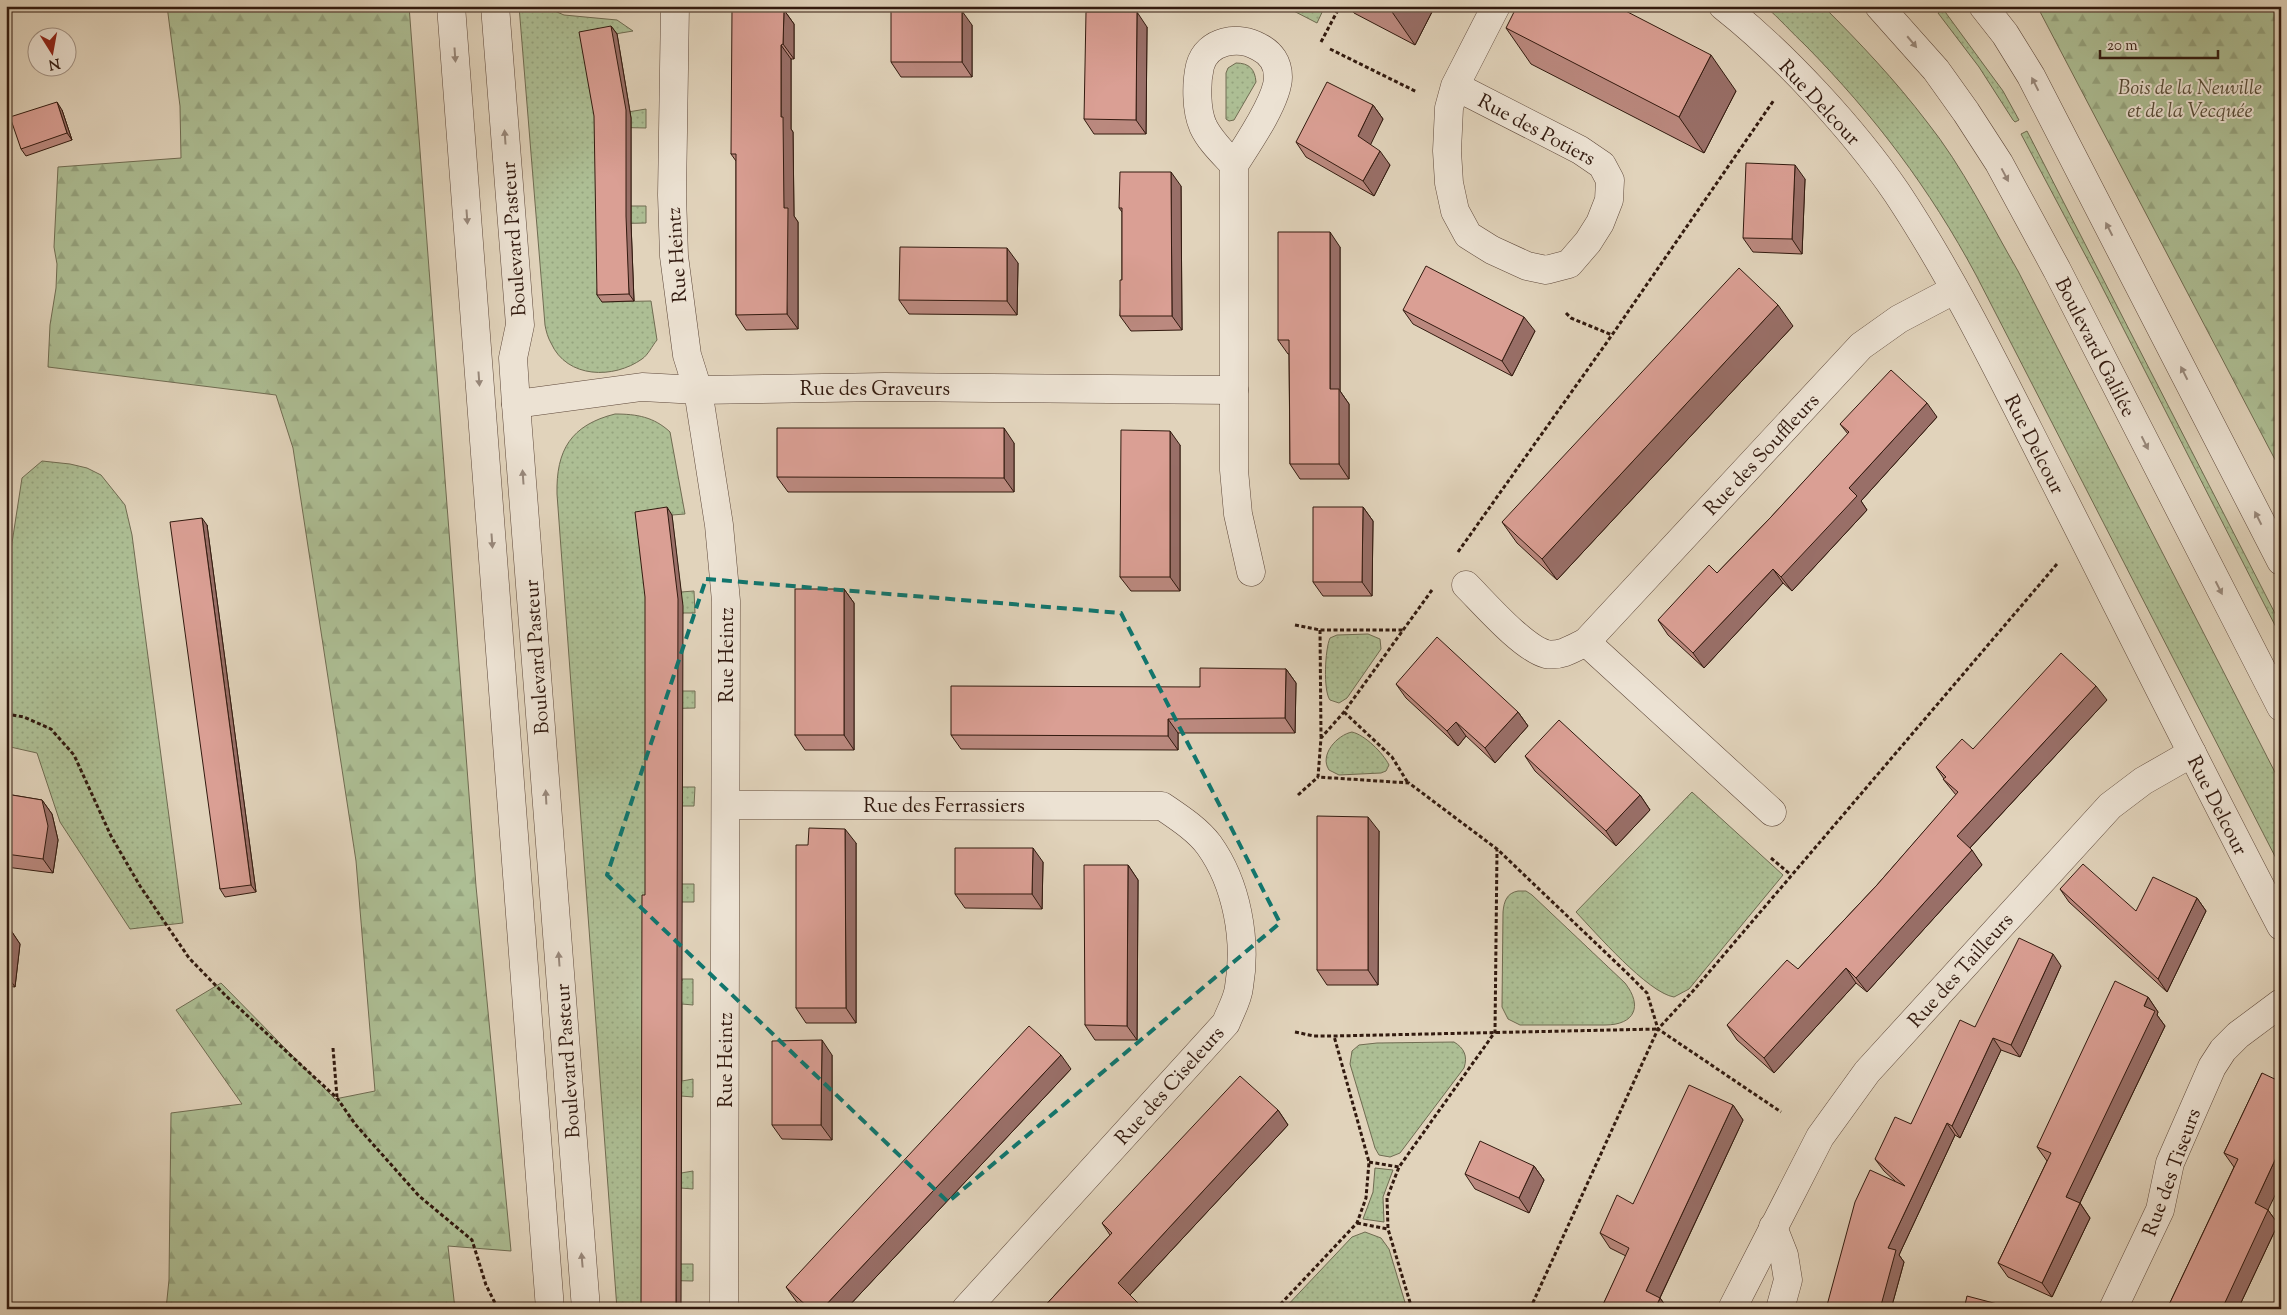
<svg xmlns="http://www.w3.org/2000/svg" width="2287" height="1315" viewBox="0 0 2287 1315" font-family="'Sorts Mill Goudy',serif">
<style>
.grass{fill:url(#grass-dots);stroke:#706c52}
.forest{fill:url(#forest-firs);stroke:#706c52}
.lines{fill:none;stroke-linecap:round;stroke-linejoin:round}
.minor-casing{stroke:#5e483a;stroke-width:29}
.tertiary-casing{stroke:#5e483a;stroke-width:29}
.path{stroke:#321a0f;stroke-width:3;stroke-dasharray:4 2.5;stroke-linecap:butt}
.minor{stroke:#ece2d3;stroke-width:28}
.tertiary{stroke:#ece2d3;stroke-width:28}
.wall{fill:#bb897f;stroke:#321a0f}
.shaded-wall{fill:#996f68;stroke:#321a0f}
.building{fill:#da9f94;stroke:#321a0f}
.oneway{fill:#98887b}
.marked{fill:none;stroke:#0f766e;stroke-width:4;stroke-dasharray:10 6;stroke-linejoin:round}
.labels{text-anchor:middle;stroke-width:4;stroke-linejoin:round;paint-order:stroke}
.park-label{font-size:20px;font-style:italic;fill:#574b37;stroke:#ece2d3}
.street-label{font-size:20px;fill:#321a0f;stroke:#ece2d3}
</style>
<defs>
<pattern id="grass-dots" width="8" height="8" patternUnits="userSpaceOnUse" patternTransform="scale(1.25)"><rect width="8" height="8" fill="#adbe94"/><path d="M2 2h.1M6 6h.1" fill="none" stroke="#95a37e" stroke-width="1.8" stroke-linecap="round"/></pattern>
<pattern id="forest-firs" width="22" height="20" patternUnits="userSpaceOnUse" patternTransform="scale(1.25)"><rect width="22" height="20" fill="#adbe94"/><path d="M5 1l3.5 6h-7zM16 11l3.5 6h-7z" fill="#95a37e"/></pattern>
</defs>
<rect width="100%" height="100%" fill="#e1d3bb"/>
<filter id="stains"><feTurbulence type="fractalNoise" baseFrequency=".004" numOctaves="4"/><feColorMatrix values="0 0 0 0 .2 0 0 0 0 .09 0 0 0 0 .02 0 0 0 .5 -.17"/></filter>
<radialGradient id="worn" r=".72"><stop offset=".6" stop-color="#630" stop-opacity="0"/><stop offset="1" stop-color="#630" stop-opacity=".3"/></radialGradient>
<g class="grass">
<path d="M519,6H543L564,15L617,20L633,31L585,39L598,117L646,109V128L600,127L599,206H646V223L600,224L602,302L651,301L657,340C652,346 648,355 642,359C614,379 567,379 551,343C548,338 546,331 545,325Z"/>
<path d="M1284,6H1325L1317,23Z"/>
<path d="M1765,6H1823C1860,43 1895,80 1927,122C1963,167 1989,221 2018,271L2281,784V868L1976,275C1930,189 1874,115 1806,46C1792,33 1779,18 1765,6Z"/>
<path d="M1943,9L2003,91L2019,120L2015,122L2013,120L1979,67L1938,13Z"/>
<path d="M1236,63C1249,63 1255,69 1256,82L1234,120L1229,121L1226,119V73L1228,68Z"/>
<path d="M2027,131L2281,625V637L2099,281L2021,134Z"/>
<path d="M615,414C637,414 654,417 670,432L685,514L672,515L681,592L694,591L695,613H683L651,691H695V708L650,709L651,787H695L694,806H650L682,884H694V902H647L682,981V979H693V1005L682,1004V1081L693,1079V1097L681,1096V1173L693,1171V1189L681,1188L646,1264H693V1281L646,1280V1309H617L557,494C556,450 571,425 615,414Z"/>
<path d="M42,461L70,464L87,468L101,475L125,505L132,535L183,923L130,929L60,822L37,753L6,746V582L22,478Z"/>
<path d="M1368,634L1380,639L1381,649L1347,698L1339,703L1330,700C1323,691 1325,649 1330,638L1337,635Z"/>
<path d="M1352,732C1365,735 1383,753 1389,765L1386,771L1381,773L1339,775L1329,770C1319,755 1337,735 1352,732Z"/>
<path d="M1692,792L1783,875L1689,989L1674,997C1648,993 1595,932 1576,912Z"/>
<path d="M1518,891H1526L1532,895L1625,983C1643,1006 1635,1025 1605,1025H1520L1508,1019L1502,1007L1503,912C1504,901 1507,893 1518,891Z"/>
<path d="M1454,1042C1464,1048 1468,1056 1464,1068L1400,1153L1390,1157L1379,1155L1375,1148L1350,1064L1352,1051L1359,1045L1377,1043Z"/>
<path d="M1375,1168L1393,1170L1383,1197L1384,1222L1363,1219L1373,1192Z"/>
<path d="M1365,1232L1381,1238L1389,1249L1407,1309H1284L1352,1237Z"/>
</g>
<g class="forest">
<path d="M167,6H409L476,886L511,1251L448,1246L455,1309H166L169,1280L171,1113L242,1104L176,1010L221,983L335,1099L375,1091L356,861L293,448L276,395L48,367L50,325L56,288L57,264L54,247L58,167L181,158L180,106Z"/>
<path d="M2037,6H2281V471Z"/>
</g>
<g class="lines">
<defs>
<g id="minor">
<path d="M675,6L672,195L674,256L687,355L698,390L719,525L726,601L724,1309"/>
<path d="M1723,6C1784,54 1854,130 1897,193C1960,288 2009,393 2061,494C2134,638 2206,783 2281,926"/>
<path d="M1455,86L1580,150L1602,165L1610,180L1609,200L1600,223L1588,242L1569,264L1546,270L1527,266L1492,250L1468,235L1455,211L1449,183L1447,151L1449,108L1455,86L1496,6"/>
<path d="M1234,165C1247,145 1278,100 1278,77C1278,63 1271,53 1259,47C1239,35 1207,40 1200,66C1196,83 1196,110 1203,126C1210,141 1223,153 1234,165V470L1238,514L1251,572"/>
<path d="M516,404L642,387L698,390L885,387L1234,390"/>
<path d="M1466,585C1484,603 1523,648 1546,654C1560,657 1574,648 1586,642"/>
<path d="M727,805L1162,806C1178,817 1197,829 1209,845C1237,884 1247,940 1239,987C1238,999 1230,1012 1226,1023L966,1309"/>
<path d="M1772,812L1586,642L1861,346L1899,319L1954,290"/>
<path d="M1773,1227L1784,1255L1788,1280L1780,1309"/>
<path d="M1732,1309L1820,1137L1867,1072L2110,806L2143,781L2192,753"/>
<path d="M2113,1309L2160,1210L2170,1163L2212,1067L2223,1050L2238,1035L2281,1003"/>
</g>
<g id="tertiary">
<path d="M451,6L550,1309"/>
<path d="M495,6L520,325L513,358L516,404L586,1309"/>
<path d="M1879,6L1936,70L1966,112L1999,163L2057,270L2281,707"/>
<path d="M1983,6L2005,34L2031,76L2281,561"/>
</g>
</defs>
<use href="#minor" class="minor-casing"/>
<use href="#tertiary" class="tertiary-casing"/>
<g class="path">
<path d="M1321,42L1340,6"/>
<path d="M1330,49L1417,92"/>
<path d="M1566,313L1571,318L1612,335"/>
<path d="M1458,552L1612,335L1774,100"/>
<path d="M1432,590L1344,712L1321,738L1318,777L1409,783L1497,849L1627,973L1647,993L1658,1029L1781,1112"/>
<path d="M1295,625L1320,630H1404"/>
<path d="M1320,630L1321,737"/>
<path d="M1344,712L1392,757L1408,783"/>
<path d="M6,714L24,717L51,729L74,755L111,836L140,886L189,958L226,996L337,1098L355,1124L419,1196L472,1240L486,1285L498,1309"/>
<path d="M1298,795L1318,777"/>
<path d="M1771,858L1791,875"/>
<path d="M1295,1032L1314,1036H1334L1658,1029"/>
<path d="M333,1048L337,1097"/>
<path d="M1369,1162L1399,1167"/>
<path d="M1357,1223L1388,1229"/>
<path d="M1276,1309L1357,1223L1366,1198L1369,1162L1334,1036"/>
<path d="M1412,1309L1388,1229L1387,1198L1399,1167L1495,1032L1497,850"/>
<path d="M1530,1309L1658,1029L1693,991L2057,564"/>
</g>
<use href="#minor" class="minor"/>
<use href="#tertiary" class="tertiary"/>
</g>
<g class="wall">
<path d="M1349,6H1435L1415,45L1354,13Z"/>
<path d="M784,10L794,24V59H791V129L793,132L794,216L798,222V329L746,330L736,315V161L731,154Z"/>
<path d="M972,25V77H901L891,62Z"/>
<path d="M611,26L617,34L631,118V223L634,301L602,302L597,295Z"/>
<path d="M1147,27L1146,134H1094L1084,119Z"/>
<path d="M1506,28L1736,91L1704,153L1531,64Z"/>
<path d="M1373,105L1383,119L1370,144L1390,165L1374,196L1306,157L1296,142Z"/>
<path d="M62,110L72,140L26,156L21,149Z"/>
<path d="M1805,179L1802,254L1753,252L1743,238Z"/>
<path d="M1181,186L1182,330L1131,331L1120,316L1122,280V212L1119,208Z"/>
<path d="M1340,247V391L1349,404V479H1300L1290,464L1289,354H1288L1278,340Z"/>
<path d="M1018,263L1017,315L909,314L899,300Z"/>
<path d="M1403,310L1535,331L1512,376L1413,324Z"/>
<path d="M1793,326L1557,580L1517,543L1502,522Z"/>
<path d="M1937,417L1861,501L1867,510L1792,591L1783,583L1704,668L1668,635L1658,620L1717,573L1771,517L1848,434L1840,424Z"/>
<path d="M1014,443V492H788L777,477Z"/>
<path d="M1180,445V591H1131L1120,577Z"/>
<path d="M1363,507L1373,521L1372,596H1323L1313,582Z"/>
<path d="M207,525L256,892L225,897L220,889Z"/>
<path d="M844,589L854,603V750H805L795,735Z"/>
<path d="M1286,669L1296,683L1295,733H1178V750L961,749L951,735L1200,687Z"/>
<path d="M1396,684L1518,712L1528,726L1495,763L1466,736L1458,746L1406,698Z"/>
<path d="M2107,700L1970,848L1982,865L1867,992L1856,983L1774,1073L1737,1040L1727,1025L1798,969L1877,885L1956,795L1943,779H1944L1936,767L1973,749Z"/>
<path d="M1525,756L1640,795L1650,810L1616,846L1535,771Z"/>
<path d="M6,794L42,800L52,814L58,840L53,873L6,867Z"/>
<path d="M1379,831L1378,985H1327L1317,970Z"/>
<path d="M856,843V1023H806L796,1008Z"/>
<path d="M1043,862L1042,909L965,908L955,894Z"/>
<path d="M1128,865L1138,880L1137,1040H1095L1085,1025Z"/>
<path d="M2060,889L2136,911L2197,898L2206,911L2167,992L2069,902Z"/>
<path d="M6,929H10L20,944L15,987L6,986Z"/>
<path d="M2061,966L2020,1057L2001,1050L1960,1138L1955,1135L1899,1255L1904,1262L1891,1309L1895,1181L1884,1171L1875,1159L1911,1124L1975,1027Z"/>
<path d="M2148,997L2158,1012L2157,1015L2165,1026L2080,1203L2090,1218L2052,1297L2008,1277L1998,1263L2047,1161L2037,1147Z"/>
<path d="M832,1055V1140L782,1139L772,1125Z"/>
<path d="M1071,1069L846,1309H804L796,1301L786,1287Z"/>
<path d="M2262,1073L2268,1210L2278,1224L2238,1309H2167L2234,1167L2224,1153Z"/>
<path d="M1733,1105L1743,1120L1660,1298L1668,1309H1601L1626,1256L1610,1248L1600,1233L1633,1204Z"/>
<path d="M1278,1110L1288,1125L1130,1295L1139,1304L1143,1309H1042L1110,1235L1102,1223Z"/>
<path d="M1534,1166L1544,1180L1529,1213L1475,1189L1465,1174Z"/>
</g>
<g class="shaded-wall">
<path d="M1391,6H1435L1415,45L1390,9Z"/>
<path d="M784,10L794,24V59L783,44Z"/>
<path d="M962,11L972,25V77L962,62Z"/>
<path d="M1137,12L1147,27L1146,134L1136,120Z"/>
<path d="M611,26L617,34L631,118V223L634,301L629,294Z"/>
<path d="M781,45L791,59V129L793,132L794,216L798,222V329L787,314L781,117Z"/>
<path d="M1711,55L1736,91L1704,153L1679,117Z"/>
<path d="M57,102L62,110L72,140L67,133Z"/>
<path d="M1373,105L1383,119L1368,150L1358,136Z"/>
<path d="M1380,151L1390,165L1374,196L1363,181Z"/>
<path d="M1795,165L1805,179L1802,254L1792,239Z"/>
<path d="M1171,172L1181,186L1182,330L1172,316Z"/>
<path d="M1330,232L1340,247V391L1349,404V479L1339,464L1330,389Z"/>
<path d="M1007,248L1018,263L1017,315L1007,301Z"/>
<path d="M1778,305L1793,326L1557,580L1542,559Z"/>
<path d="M1524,317L1535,331L1512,376L1502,361Z"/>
<path d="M1927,403L1937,417L1861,501L1867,510L1792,591L1781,577L1849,488Z"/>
<path d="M1004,428L1014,443V492L1004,478Z"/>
<path d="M1170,431L1180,445V591L1170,577Z"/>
<path d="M667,507L672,515L683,606L681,1309H676Z"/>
<path d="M1363,507L1373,521L1372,596L1362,582Z"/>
<path d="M202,518L207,525L256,892L251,885Z"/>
<path d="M1773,569L1783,583L1704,668L1693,653Z"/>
<path d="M844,589L854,603V750L844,735Z"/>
<path d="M1286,669L1296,683L1295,733L1285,718Z"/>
<path d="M2096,686L2107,700L1967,851L1957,836Z"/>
<path d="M1518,712L1528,726L1495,763L1485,748Z"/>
<path d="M1168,719L1178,733V750L1168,736Z"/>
<path d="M1456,722L1466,736L1458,746L1447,731Z"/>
<path d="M1640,795L1650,810L1616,846L1606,831Z"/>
<path d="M42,800L52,814L58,840L53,873L43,859Z"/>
<path d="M1368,817L1379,831L1378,985L1368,970Z"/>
<path d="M845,829L856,843V1023L846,1008Z"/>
<path d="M1033,848L1043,862L1042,909L1032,894Z"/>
<path d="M1972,850L1982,865L1867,992L1856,978Z"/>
<path d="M1128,865L1138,880L1137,1040L1127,1026Z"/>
<path d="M2197,898L2206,911L2167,992L2158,979Z"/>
<path d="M10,929L20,944L15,987L6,974V963Z"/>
<path d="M2053,954L2061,966L2020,1057L2011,1045Z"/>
<path d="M1846,968L1856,983L1774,1073L1764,1058Z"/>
<path d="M2148,997L2158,1012L2157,1015L2165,1026L2076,1211L2066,1197Z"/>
<path d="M1993,1038L2001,1050L1960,1138L1952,1126Z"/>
<path d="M822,1040L832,1055V1140L821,1125Z"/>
<path d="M1061,1055L1071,1069L846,1309H822Z"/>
<path d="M1733,1105L1743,1120L1656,1306L1646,1291Z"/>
<path d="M1278,1110L1288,1125L1128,1297L1118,1283Z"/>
<path d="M1947,1123L1955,1135L1899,1255L1904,1262L1891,1309H1880L1888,1248Z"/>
<path d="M2281,1147V1183L2268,1210L2278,1224L2238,1309H2222L2255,1203Z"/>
<path d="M1534,1166L1544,1180L1529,1213L1519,1198Z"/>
<path d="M2080,1203L2090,1218L2052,1297L2042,1283Z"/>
<path d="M1660,1298L1668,1309H1655Z"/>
</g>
<g class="building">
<path d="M1517,6H1616L1711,55L1679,117L1506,28Z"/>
<path d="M732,9L784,10L783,44L781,45V117H783L784,208H788L787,314L736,315V154H731Z"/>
<path d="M891,10L962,11V62H891Z"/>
<path d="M1086,12H1137L1136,120L1084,119Z"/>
<path d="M611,26L626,110V216L629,294L597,295L594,116L579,32Z"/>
<path d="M1327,82L1373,105L1358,136L1380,151L1363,181L1296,142Z"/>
<path d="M57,102L67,133L21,149L10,117Z"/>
<path d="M1746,163L1795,165L1792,239L1743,238Z"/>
<path d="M1120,172H1171L1172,316H1120V280H1122V208H1119Z"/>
<path d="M1278,232H1330V389H1339V464H1290L1289,340H1278Z"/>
<path d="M900,247L1007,248V301L899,300Z"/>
<path d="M1426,266L1524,317L1502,361L1403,310Z"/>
<path d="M1739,268L1778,305L1542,559L1502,522Z"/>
<path d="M1891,370L1927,403L1849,488L1857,496L1781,577L1773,569L1693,653L1658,620L1709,565L1717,573L1771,517L1849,432L1840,424Z"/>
<path d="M777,428H1004V478L777,477Z"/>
<path d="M1121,430L1170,431V577H1120Z"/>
<path d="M667,507L678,599L676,1309H641L642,895H645V597L635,512Z"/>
<path d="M1313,507H1363L1362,582H1313Z"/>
<path d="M202,518L251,885L220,889L170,522Z"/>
<rect x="795" y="589" width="49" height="146"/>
<path d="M1437,637L1518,712L1485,748L1456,722L1447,731L1396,684Z"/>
<path d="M2061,653L2096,686L1957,836L1972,850L1856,978L1846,968L1764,1058L1727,1025L1787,960L1798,969L1877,885L1958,792L1943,779L1946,777L1936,767L1962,739L1973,749Z"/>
<path d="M1200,668L1286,669L1285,718L1168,719V736L951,735V686L1200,687Z"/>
<path d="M1559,720L1640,795L1606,831L1525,756Z"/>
<path d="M6,794L42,800L48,826L43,859L6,854Z"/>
<path d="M1317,816L1368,817V970H1317Z"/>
<path d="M809,828L845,829L846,1008H796V845H808Z"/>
<path d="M955,848H1033L1032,894H955Z"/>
<path d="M2083,864L2136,911L2153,877L2197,898L2158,979L2060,889Z"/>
<path d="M1084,865H1128L1127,1026L1085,1025Z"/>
<path d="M6,929H10L6,963Z"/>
<path d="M2019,938L2053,954L2011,1045L1993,1038L1952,1126L1947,1123L1888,1248L1896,1250L1880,1309H1826L1855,1202L1870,1170L1905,1186L1875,1159L1895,1117L1911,1124L1960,1020L1975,1027Z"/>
<path d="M2115,981L2148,997L2144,1006L2155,1011L2066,1197L2080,1203L2042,1283L1998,1263L2051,1153L2037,1147Z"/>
<path d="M1029,1026L1061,1055L822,1309H810L786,1287Z"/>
<path d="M822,1040L821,1125H772V1041Z"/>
<path d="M2262,1073L2281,1082V1147L2255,1203L2268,1210L2222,1309H2167L2238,1159L2224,1153Z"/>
<path d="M1240,1076L1278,1110L1118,1283L1139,1304L1134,1309H1042L1112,1233L1102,1223Z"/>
<path d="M1689,1085L1733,1105L1646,1291L1660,1298L1655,1309H1601L1629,1248L1600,1233L1617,1195L1633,1204Z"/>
<path d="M1480,1141L1534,1166L1519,1198L1465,1174Z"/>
<path d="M1967,1296L2005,1306L2004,1309H1964Z"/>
</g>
<defs><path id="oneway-solid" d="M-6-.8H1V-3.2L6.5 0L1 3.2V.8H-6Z" transform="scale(1.25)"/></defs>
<g class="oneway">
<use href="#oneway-solid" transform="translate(1912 42) rotate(50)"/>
<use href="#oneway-solid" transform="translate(455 55) rotate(86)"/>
<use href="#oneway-solid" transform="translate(2035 84) rotate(-117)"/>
<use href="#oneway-solid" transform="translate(505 137) rotate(-94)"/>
<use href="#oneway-solid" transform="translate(2005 175) rotate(62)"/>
<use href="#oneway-solid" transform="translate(467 217) rotate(86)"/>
<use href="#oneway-solid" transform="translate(2109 229) rotate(-117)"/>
<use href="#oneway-solid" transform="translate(2184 373) rotate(-117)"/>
<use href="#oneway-solid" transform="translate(479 379) rotate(86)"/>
<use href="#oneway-solid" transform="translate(2145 443) rotate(63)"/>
<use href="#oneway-solid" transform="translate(523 477) rotate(-94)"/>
<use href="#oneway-solid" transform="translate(2258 518) rotate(-117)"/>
<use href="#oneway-solid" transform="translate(492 541) rotate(86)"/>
<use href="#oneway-solid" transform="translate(2219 588) rotate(63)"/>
<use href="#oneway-solid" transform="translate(546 797) rotate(-93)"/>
<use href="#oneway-solid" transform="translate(559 959) rotate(-94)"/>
<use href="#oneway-solid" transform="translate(582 1260) rotate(-95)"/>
</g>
<path class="marked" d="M706,579L1121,613L1280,923L948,1202L607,875Z"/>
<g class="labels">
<g class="park-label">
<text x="2190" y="94">Bois de la Neuville<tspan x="2190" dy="23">et de la Vecquée</tspan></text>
</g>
<g class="street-label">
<text transform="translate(1820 102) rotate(47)" y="7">Rue Delcour</text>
<text transform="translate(1537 129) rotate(28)" y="7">Rue des Potiers</text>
<text transform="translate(513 239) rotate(-94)" y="7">Boulevard Pasteur</text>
<text transform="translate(676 255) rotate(-94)" y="7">Rue Heintz</text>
<text transform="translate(2096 347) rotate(63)" y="7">Boulevard Galilée</text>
<text x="875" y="395">Rue des Graveurs</text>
<text transform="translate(2035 444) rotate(63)" y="7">Rue Delcour</text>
<text transform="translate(1761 454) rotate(-47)" y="7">Rue des Souffleurs</text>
<text transform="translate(726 655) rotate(-90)" y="7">Rue Heintz</text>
<text transform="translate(536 657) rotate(-94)" y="7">Boulevard Pasteur</text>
<text x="944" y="812">Rue des Ferrassiers</text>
<text transform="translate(2218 805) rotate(63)" y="7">Rue Delcour</text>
<text transform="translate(1960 970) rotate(-48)" y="7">Rue des Tailleurs</text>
<text transform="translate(725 1060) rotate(-90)" y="7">Rue Heintz</text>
<text transform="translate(567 1061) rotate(-94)" y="7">Boulevard Pasteur</text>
<text transform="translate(1169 1085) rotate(-48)" y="7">Rue des Ciseleurs</text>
<text transform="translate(2171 1172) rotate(-70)" y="7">Rue des Tiseurs</text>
</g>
</g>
<rect width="2287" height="1315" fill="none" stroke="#e1d3bb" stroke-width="25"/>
<rect x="8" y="8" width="2272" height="1300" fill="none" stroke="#321a0f" stroke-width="2.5"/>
<rect x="12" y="12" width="2262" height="1290" fill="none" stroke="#321a0f"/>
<g transform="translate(52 52) rotate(169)"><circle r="24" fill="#ece2d3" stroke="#a29285"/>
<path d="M0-4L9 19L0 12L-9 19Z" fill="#8f2418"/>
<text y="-8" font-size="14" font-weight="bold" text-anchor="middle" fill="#321a0f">N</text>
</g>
<path d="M2100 50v8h118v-8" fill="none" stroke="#321a0f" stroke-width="2.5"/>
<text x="2107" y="50" font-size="15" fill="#321a0f" stroke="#ece2d3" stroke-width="4" paint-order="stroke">20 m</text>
<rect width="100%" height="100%" filter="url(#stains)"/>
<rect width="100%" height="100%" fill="url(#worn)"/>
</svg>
